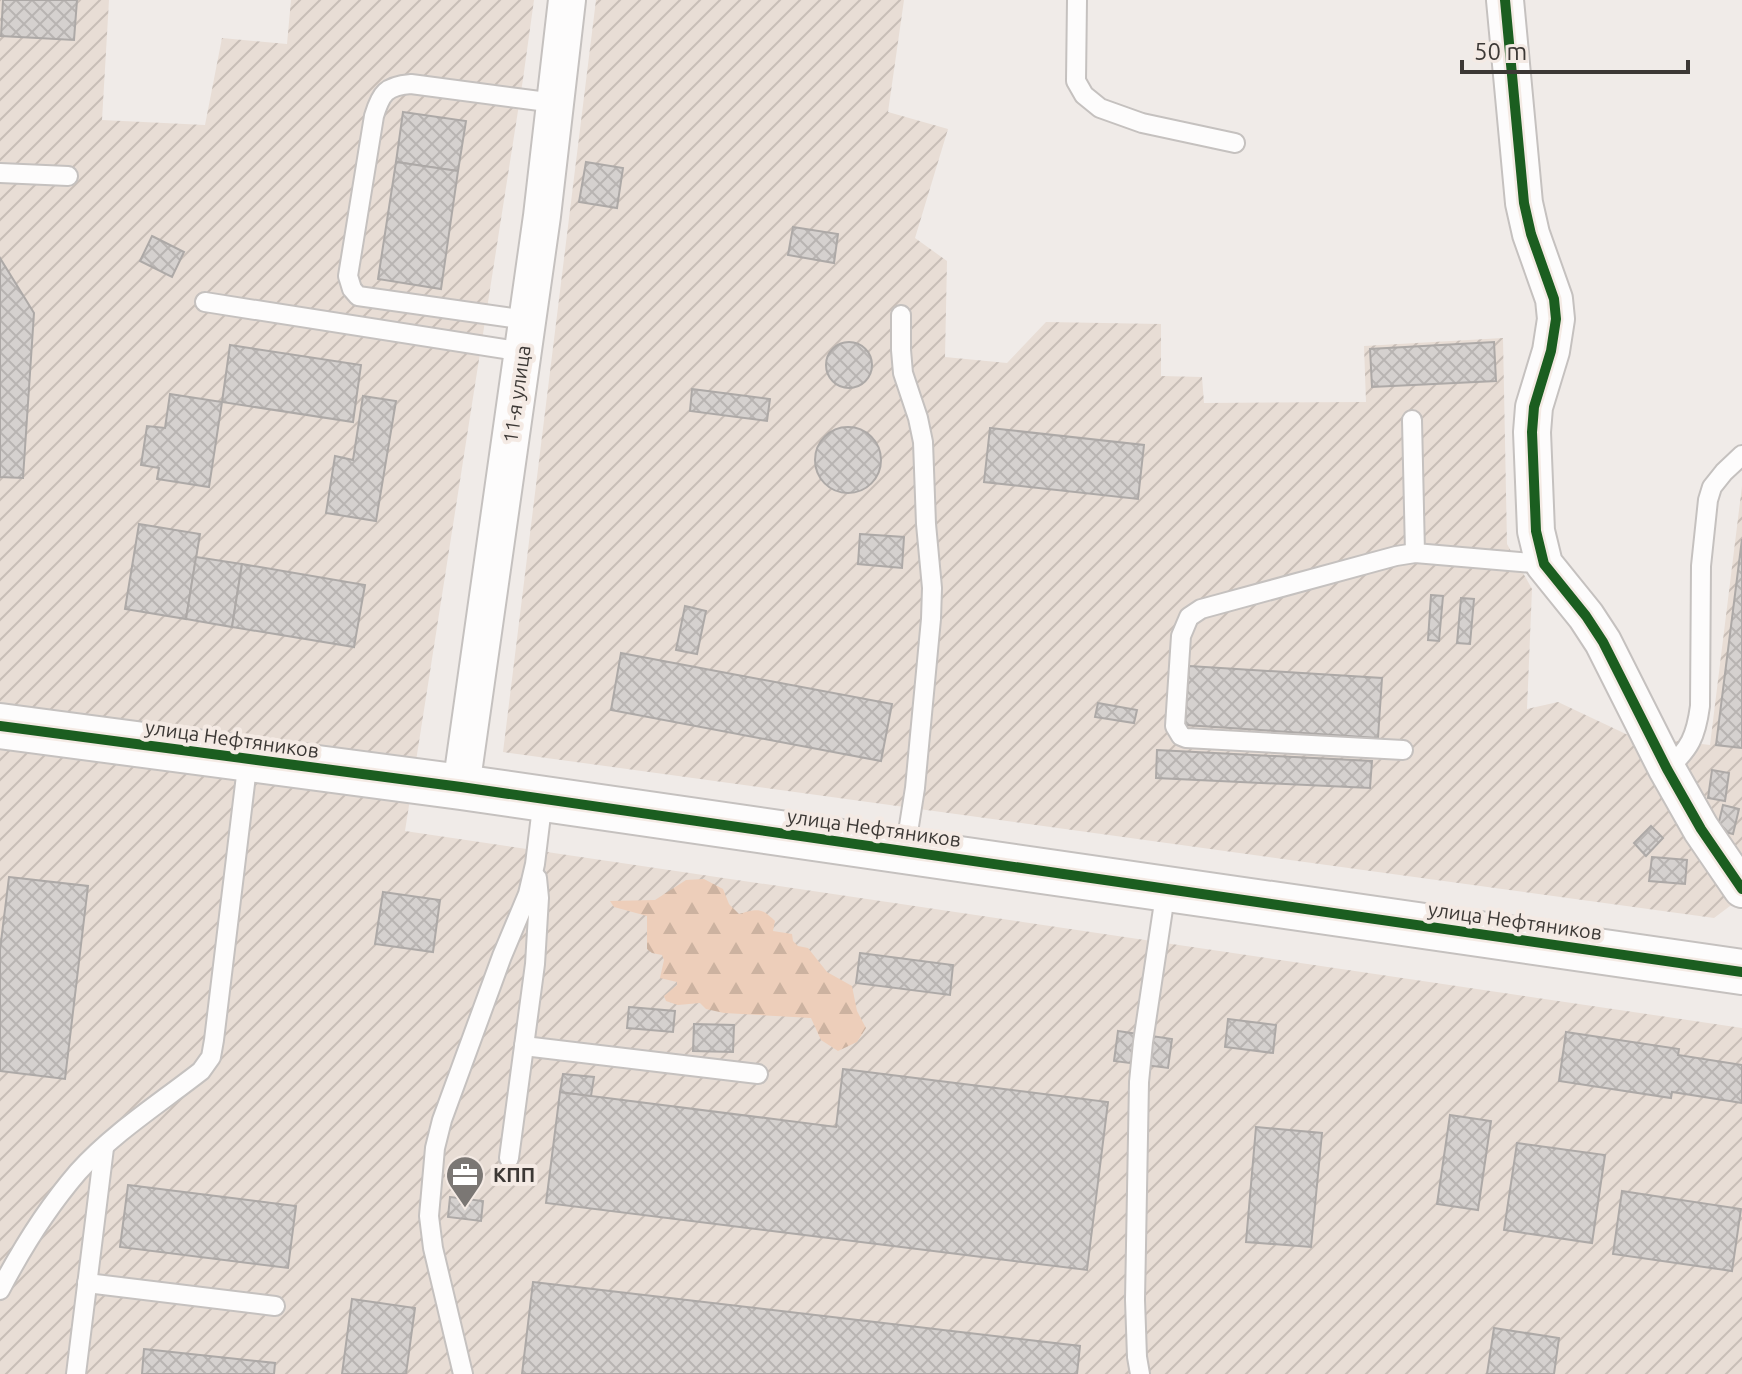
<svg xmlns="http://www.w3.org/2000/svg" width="1742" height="1374" viewBox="0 0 1742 1374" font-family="Ubuntu,sans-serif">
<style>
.industrial{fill:url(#industrial-furrows)}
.forest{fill:url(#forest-firs)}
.building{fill:url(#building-cross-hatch);stroke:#ada9a7;stroke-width:2}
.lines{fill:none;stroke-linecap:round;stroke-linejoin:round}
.service-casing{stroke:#c5c1bf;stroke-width:22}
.minor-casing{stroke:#c5c1bf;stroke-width:40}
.tertiary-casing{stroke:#c5c1bf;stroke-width:48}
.service{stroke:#fdfcfc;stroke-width:18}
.minor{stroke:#fdfcfc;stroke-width:36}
.tertiary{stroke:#fdfcfc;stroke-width:44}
.cycleway-casing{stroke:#f4eae4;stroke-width:15}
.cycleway{stroke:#1b5e20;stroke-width:10}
.labels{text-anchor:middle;stroke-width:8;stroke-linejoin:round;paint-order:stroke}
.street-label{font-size:20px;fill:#3c3835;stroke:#f4eae4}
.poi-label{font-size:20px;font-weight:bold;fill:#3c3835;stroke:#f4eae4;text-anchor:start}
</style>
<defs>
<pattern id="industrial-furrows" width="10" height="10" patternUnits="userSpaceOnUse" patternTransform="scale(2)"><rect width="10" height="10" fill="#e8ddd5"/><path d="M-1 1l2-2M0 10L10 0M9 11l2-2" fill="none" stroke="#c8beb7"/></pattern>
<pattern id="forest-firs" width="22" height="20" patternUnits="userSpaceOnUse" patternTransform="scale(2)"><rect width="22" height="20" fill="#edceba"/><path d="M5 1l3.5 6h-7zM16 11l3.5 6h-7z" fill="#ccb2a0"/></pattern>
<pattern id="building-cross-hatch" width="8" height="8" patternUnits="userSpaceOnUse" patternTransform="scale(2)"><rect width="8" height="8" fill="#d5d1cf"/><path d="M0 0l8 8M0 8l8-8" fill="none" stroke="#b8b4b2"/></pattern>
</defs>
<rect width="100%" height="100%" fill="#f0ebe8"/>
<g class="industrial">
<path d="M0,0H109L102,120L205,125L222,38L287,44L291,0H534L523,79L405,831L1742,1028V1374H0Z"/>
<path d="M596,0H904L888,112L948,129L915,238L947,261L945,357L1007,363L1046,322L1161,324V376L1202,377L1204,403L1366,402L1364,346L1503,338L1507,544L1532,589L1527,709L1558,702L1628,735L1710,745L1742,486V897L1714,918L503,752Z"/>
</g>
<path class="forest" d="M704,879L723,889L729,904L739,914C757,909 761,907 775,921L773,931L792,934L793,941L798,946L808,948L827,972L852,986L857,1011L866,1028L857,1042L838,1051L821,1040L811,1018L724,1013L706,1009L700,1003L678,1005L666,1001L664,996L677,985V982L660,978L664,960L662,955L652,953L647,949V916L614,907L610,901L655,900L686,880Z"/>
<g class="building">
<path d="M3,0H77L74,40L1,36Z"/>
<path d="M403,112L466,121L458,171L396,162Z"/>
<path d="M396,162L458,171L441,289L378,279Z"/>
<path d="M586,162L623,168L617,208L579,202Z"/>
<path d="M793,227L838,234L834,263L788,255Z"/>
<path d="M152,236L184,252L172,277L140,261Z"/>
<path d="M0,258L34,313L23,478L0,477Z"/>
<circle cx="849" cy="365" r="23"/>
<path d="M1494,342L1496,381L1372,387L1370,349Z"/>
<path d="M230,345L361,365L353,422L222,402Z"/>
<path d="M692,389L770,399L767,421L690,411Z"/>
<path d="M170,394L222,402L209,487L157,479L159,468L141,465L147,426L165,428Z"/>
<path d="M363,396L396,401L376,521L326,513L335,456L353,460Z"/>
<circle cx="848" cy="460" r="33"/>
<path d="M990,428L1144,445L1138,499L984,482Z"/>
<path d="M139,524L200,534L186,619L125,609Z"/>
<path d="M860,534L904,537L902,568L858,564Z"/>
<path d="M1742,539V748L1716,745Z"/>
<path d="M196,557L242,564L232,627L186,619Z"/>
<path d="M242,564L365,585L354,647L232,627Z"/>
<path d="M1431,595L1443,596L1439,641L1428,640Z"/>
<path d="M1461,598L1474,599L1470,644L1457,643Z"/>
<path d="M685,606L706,611L697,654L676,650Z"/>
<path d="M621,653L892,704L881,761L611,710Z"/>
<path d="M1189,666L1382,678L1378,738L1185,725Z"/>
<path d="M1098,703L1137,710L1134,723L1095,717Z"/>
<path d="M1157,750L1372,761L1370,788L1156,778Z"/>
<path d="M1712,770L1729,773L1725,801L1708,798Z"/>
<path d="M1723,805L1739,809L1733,834L1717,830Z"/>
<path d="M1651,826L1663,838L1646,856L1634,843Z"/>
<path d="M1652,857L1687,860L1685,884L1649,881Z"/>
<path d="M9,877L88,886L65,1079L0,1071V950Z"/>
<path d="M383,892L440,900L433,952L375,944Z"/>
<path d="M860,953L953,965L950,995L856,983Z"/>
<path d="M629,1007L675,1011L673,1032L627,1028Z"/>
<path d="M1228,1019L1276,1025L1273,1053L1225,1047Z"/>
<path d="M694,1024L734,1025L733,1052L693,1051Z"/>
<path d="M1118,1031L1172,1039L1168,1068L1114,1061Z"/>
<path d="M1566,1032L1679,1049L1678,1055L1742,1065V1103L1672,1092L1671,1098L1559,1081Z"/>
<path d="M843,1069L1108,1102L1087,1270L546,1203L560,1092L836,1127Z"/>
<path d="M563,1074L594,1077L591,1096L560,1092Z"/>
<path d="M1450,1115L1491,1121L1478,1210L1437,1204Z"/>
<path d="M1256,1127L1322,1133L1311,1247L1246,1242Z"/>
<path d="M1517,1143L1605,1155L1592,1243L1504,1230Z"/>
<path d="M128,1185L296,1206L288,1268L120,1247Z"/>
<path d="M1622,1191L1741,1209L1732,1271L1613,1254Z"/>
<path d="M450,1197L483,1201L481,1221L448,1217Z"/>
<path d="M533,1282L1080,1346L1077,1374H522Z"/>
<path d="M352,1299L415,1308L406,1374H342Z"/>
<path d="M1494,1328L1559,1338L1554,1374H1487Z"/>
<path d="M144,1349L275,1363L274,1374H142Z"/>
</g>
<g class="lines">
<defs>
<g id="service">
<path d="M1077,0L1076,81L1084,95L1100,108L1142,123L1235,143"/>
<path d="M0,173L68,176"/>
<path d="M205,302L523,352"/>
<path d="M901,315V350L903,373L918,418L923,442L926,524L932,588L931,619L915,788L905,851"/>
<path d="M527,320L358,296L352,289L348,276L374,116C381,93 386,86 411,84L555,103"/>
<path d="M1412,420L1415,553"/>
<path d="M1403,750L1186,738L1181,736L1175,726L1181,636L1189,617L1201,609L1396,556L1415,553L1544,564"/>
<path d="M1667,769C1690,749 1696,736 1700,706L1701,566L1708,500L1712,487L1724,472L1742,455"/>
<path d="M524,1046L758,1074"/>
<path d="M509,1158L535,964L539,898L537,878"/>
<path d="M87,1283L275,1306"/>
<path d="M0,1290C22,1248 47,1208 78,1172C113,1133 160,1103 201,1071L211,1057L214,1040L248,759"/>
<path d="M76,1374L104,1148"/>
<path d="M463,1374L433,1248L429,1216L435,1148L442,1120L502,956L528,894L535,864L543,799"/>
<path d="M1140,1374L1137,1357L1135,1300L1139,1082L1143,1042L1166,889"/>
</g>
<g id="minor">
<path d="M1505,0L1524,203L1531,234L1554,299L1556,319L1551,351L1534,407L1532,432L1536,531L1544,564L1586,616L1603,642L1667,769L1701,829L1742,889"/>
<path d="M461,787L542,216L567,0"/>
</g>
<path id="tertiary" d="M0,726L461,787L1742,972"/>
</defs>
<use href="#service" class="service-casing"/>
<use href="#minor" class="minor-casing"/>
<use href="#tertiary" class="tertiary-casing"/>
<use href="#service" class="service"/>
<use href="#minor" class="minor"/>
<use href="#tertiary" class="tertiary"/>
<defs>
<g id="cycleway">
<path d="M1505,0L1524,203L1531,234L1554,299L1556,319L1551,351L1534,407L1532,432L1536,531L1544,564L1586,616L1603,642L1667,769L1701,829L1742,889"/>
<path d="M0,726L461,787L1742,972"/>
</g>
</defs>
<use href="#cycleway" class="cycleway-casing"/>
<use href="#cycleway" class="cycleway"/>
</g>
<defs>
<symbol id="office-pin" viewBox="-11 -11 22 30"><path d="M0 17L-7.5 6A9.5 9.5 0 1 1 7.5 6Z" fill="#7b7774" stroke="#f4eae4"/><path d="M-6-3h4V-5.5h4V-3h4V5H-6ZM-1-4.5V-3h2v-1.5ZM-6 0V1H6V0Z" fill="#fff"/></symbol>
</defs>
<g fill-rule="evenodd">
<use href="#office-pin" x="443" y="1153" width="44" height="60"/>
</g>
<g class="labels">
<g class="street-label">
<text transform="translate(517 394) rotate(-82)" y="7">11-я улица</text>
<text transform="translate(232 739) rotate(8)" y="7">улица Нефтяников</text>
<text transform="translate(874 828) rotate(8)" y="7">улица Нефтяников</text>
<text transform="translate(1515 921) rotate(8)" y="7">улица Нефтяников</text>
</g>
<g class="poi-label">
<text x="493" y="1182">КПП</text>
</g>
</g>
<path d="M1462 60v12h226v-12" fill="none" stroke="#3c3835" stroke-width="4"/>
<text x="1474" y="60" font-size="24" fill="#3c3835" stroke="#f4eae4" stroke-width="6" paint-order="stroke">50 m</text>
</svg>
